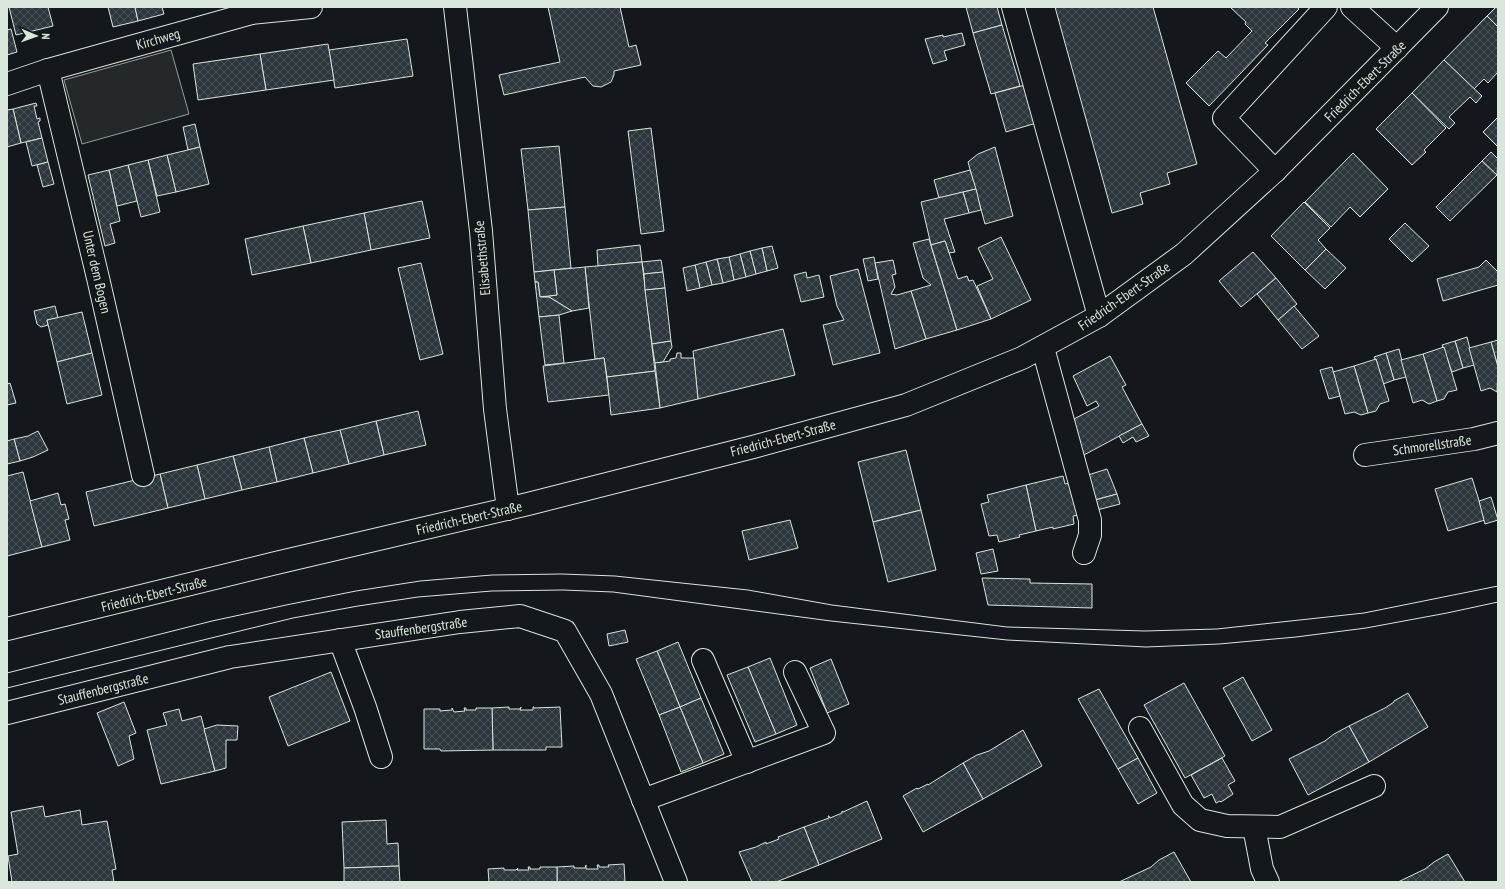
<svg xmlns="http://www.w3.org/2000/svg" width="1505" height="889" viewBox="0 0 1505 889" font-family="'PT Sans Narrow',sans-serif">
<style>
.parking{fill:#24282b;stroke:#939e99}
.building{fill:url(#building-cross-hatch);stroke:#d8e6dc}
.lines{fill:none;stroke-linecap:round;stroke-linejoin:round}
.minor-casing{stroke:#d8e6dc;stroke-width:24}
.major-casing{stroke:#d8e6dc;stroke-width:24}
.minor{stroke:#14181c;stroke-width:22}
.major{stroke:#14181c;stroke-width:22}
.tram{stroke:#d8e6dc;stroke-width:1}
.labels{text-anchor:middle;stroke-width:3;stroke-linejoin:round;paint-order:stroke}
.street-label{font-size:14px;fill:#d8e6dc;stroke:#14181c}
</style>
<defs>
<pattern id="building-cross-hatch" width="8" height="8" patternUnits="userSpaceOnUse"><rect width="8" height="8" fill="#2c363c"/><path d="M0 0l8 8M0 8l8-8" fill="none" stroke="#4a5358"/></pattern>
</defs>
<rect width="100%" height="100%" fill="#14181c"/>
<path class="parking" d="M171,50L189,114L82,144L64,80Z"/>
<g class="building">
<path d="M9,7H48L53,26L16,35Z"/>
<path d="M108,7H135L138,21L113,27Z"/>
<path d="M135,7H162L164,14L138,21Z"/>
<path d="M548,7H620L629,47L636,45L641,65L614,71V75L611,82L601,87L593,86L585,77L504,95L499,75L560,62Z"/>
<path d="M966,7H997L1002,25L973,33Z"/>
<path d="M1055,7H1153L1197,164L1167,173L1170,184L1140,193L1143,204L1112,213Z"/>
<path d="M1230,7H1297L1299,9L1265,43L1268,45L1209,106L1186,83L1218,51L1226,58L1252,31L1245,24L1246,22Z"/>
<path d="M1496,7H1498V27L1487,16Z"/>
<path d="M1487,16L1498,27V72L1488,83L1484,79L1474,89L1444,60Z"/>
<path d="M1002,25L1020,86L991,94L973,33Z"/>
<path d="M11,29L17,52L7,55V30Z"/>
<path d="M962,33L965,45L944,51L947,60L933,64L925,39L943,35V37Z"/>
<path d="M407,39L413,76L335,88L329,50Z"/>
<path d="M328,44L334,80L266,90L260,54Z"/>
<path d="M260,54L266,90L198,100L193,64Z"/>
<path d="M1444,60L1482,96L1476,103L1470,97L1449,117L1455,123L1449,129L1412,93Z"/>
<path d="M1029,84L1040,122L1006,132L995,93Z"/>
<path d="M1412,93L1446,128L1424,150L1426,152L1412,165L1376,129Z"/>
<path d="M36,103L37,106H34L37,119L40,118V121L38,122L42,138L21,143L13,109Z"/>
<path d="M13,109L21,143L7,147V110Z"/>
<path d="M1498,117V147L1483,132Z"/>
<path d="M195,124L200,147L188,150L183,127Z"/>
<path d="M651,128L664,231L641,234L628,131Z"/>
<path d="M42,138L48,162L32,166L26,142Z"/>
<path d="M559,146L565,207L528,210L521,149Z"/>
<path d="M200,147L209,184L176,192L167,155Z"/>
<path d="M995,147L1013,216L985,224L968,162L978,154Z"/>
<path d="M1491,152L1498,159L1497,175L1482,161Z"/>
<path d="M1353,153L1388,189L1360,217L1350,207L1331,227L1305,202Z"/>
<path d="M167,155L176,192L157,196L148,160Z"/>
<path d="M148,160L160,212L141,217L128,165Z"/>
<path d="M1482,161L1497,175L1450,221L1436,207Z"/>
<path d="M48,162L54,184L43,187L37,165Z"/>
<path d="M128,165L137,201L117,206L109,170Z"/>
<path d="M109,170L120,221L110,224L115,243L105,246L88,175Z"/>
<path d="M970,170L976,189L939,198L934,180Z"/>
<path d="M976,189L981,210L969,213L963,192Z"/>
<path d="M963,192L969,213L944,219L955,252L949,253L945,241L931,245L921,202Z"/>
<path d="M422,201L430,238L371,250L364,213Z"/>
<path d="M1304,202L1330,228L1318,240L1326,249L1305,270L1271,236Z"/>
<path d="M565,207L571,268L534,272L528,210Z"/>
<path d="M364,213L371,250L311,263L303,226Z"/>
<path d="M1405,223L1429,246L1412,262L1389,239Z"/>
<path d="M303,226L311,263L252,275L245,239Z"/>
<path d="M1001,237L1031,300L991,319L977,286L993,279L978,248Z"/>
<path d="M929,239L957,330L926,339L911,291L931,285L923,278L913,243Z"/>
<path d="M945,241L958,279L967,276L969,281L973,280L991,319L957,330L931,245Z"/>
<path d="M640,245L642,262L598,266L597,250Z"/>
<path d="M772,246L778,268L767,271L762,248Z"/>
<path d="M762,248L767,271L756,274L750,251Z"/>
<path d="M1326,249L1346,268L1325,289L1305,270Z"/>
<path d="M750,251L756,274L746,277L740,254Z"/>
<path d="M1253,252L1276,278L1241,307L1219,281Z"/>
<path d="M740,254L746,277L734,280L729,257Z"/>
<path d="M729,257L734,280L723,283L717,259Z"/>
<path d="M874,257L878,279L868,281L863,259Z"/>
<path d="M717,259L723,283L712,285L706,262Z"/>
<path d="M661,260L663,272L644,274L642,262Z"/>
<path d="M893,260L896,274L892,275L895,287L891,294L897,295L911,291L926,339L895,349L875,263Z"/>
<path d="M1486,260L1498,272V285L1443,301L1437,279L1479,267Z"/>
<path d="M642,262L655,371L607,377L604,358L595,359L585,267Z"/>
<path d="M706,262L712,285L700,288L695,265Z"/>
<path d="M421,263L443,354L420,360L398,268Z"/>
<path d="M695,265L700,288L687,291L683,268Z"/>
<path d="M585,267L589,308L572,311L549,297H540L557,295L554,270Z"/>
<path d="M858,269L880,353L833,365L823,325L844,320L837,306L830,276Z"/>
<path d="M554,270L557,295L540,297L538,282H535L534,272Z"/>
<path d="M663,272L665,288L645,290L644,274Z"/>
<path d="M806,272L807,278L819,275L824,297L801,302L794,275Z"/>
<path d="M1276,278L1297,304L1278,320L1257,294Z"/>
<path d="M535,282H538L540,297H549L572,311L559,315L539,317Z"/>
<path d="M665,288L671,341L652,344L645,290Z"/>
<path d="M55,306L58,318L47,320L48,325L41,327L37,324L34,311Z"/>
<path d="M1294,306L1319,336L1302,349L1278,320Z"/>
<path d="M82,312L92,353L57,362L47,320Z"/>
<path d="M559,315L564,363L545,365L539,317Z"/>
<path d="M783,329L795,375L698,399L693,351Z"/>
<path d="M1467,337L1474,365L1463,368L1455,341Z"/>
<path d="M1498,340V367L1491,342Z"/>
<path d="M671,341L672,347L663,362L655,363L652,344Z"/>
<path d="M1455,341L1463,368L1452,372L1442,345Z"/>
<path d="M1491,342L1498,367L1497,392L1490,388L1481,391L1469,348Z"/>
<path d="M1444,347L1457,390L1448,392L1444,399L1437,401L1423,354Z"/>
<path d="M1399,349L1406,377L1394,380L1386,353Z"/>
<path d="M92,353L102,395L67,404L57,362Z"/>
<path d="M677,353H681V358H694L698,399L660,408L655,363L670,361V359L676,358Z"/>
<path d="M1386,353L1394,380L1383,384L1376,359H1375L1374,357Z"/>
<path d="M1423,354L1437,401L1429,404L1422,400L1413,403L1401,360Z"/>
<path d="M1110,356L1126,385L1122,387L1142,424L1082,456L1072,420L1099,406L1096,401L1087,406L1073,376Z"/>
<path d="M604,358L609,395L548,402L543,366Z"/>
<path d="M1376,359L1389,401L1380,404L1376,411L1368,413L1354,366Z"/>
<path d="M1354,366L1368,413L1361,415L1354,412L1345,414L1333,372Z"/>
<path d="M1332,367L1340,396L1329,399L1320,370Z"/>
<path d="M655,371L660,408L611,415L607,377Z"/>
<path d="M10,383L16,403L7,405V384Z"/>
<path d="M418,411L426,445L384,455L376,421Z"/>
<path d="M376,421L384,455L349,464L340,430Z"/>
<path d="M1142,424L1149,436L1136,442L1133,437L1123,443L1119,436Z"/>
<path d="M340,430L349,464L313,473L304,438Z"/>
<path d="M38,431L48,450L33,457L20,461L14,439L28,436Z"/>
<path d="M304,438L313,473L277,482L269,447Z"/>
<path d="M14,439L20,461L7,464V441Z"/>
<path d="M269,447L277,482L242,490L233,456Z"/>
<path d="M906,450L921,510L873,522L858,462Z"/>
<path d="M233,456L242,490L205,499L197,465Z"/>
<path d="M197,465L205,499L168,508L160,474Z"/>
<path d="M1107,469L1117,494L1095,500L1088,475Z"/>
<path d="M23,472L42,547L7,556V476Z"/>
<path d="M160,474L168,508L94,526L86,492Z"/>
<path d="M1063,476L1065,484L1073,482L1080,515L1073,516L1074,524L1053,529V527L1036,531L1026,485Z"/>
<path d="M1472,478L1485,520L1448,531L1435,489Z"/>
<path d="M1026,485L1036,531L1019,535L1020,537L999,542L997,535L989,536L981,504L989,502L987,495Z"/>
<path d="M58,493L61,505L65,504L69,519L65,520L70,540L42,547L30,501Z"/>
<path d="M1117,494L1120,504L1097,510L1095,500Z"/>
<path d="M1491,497L1498,520L1485,524L1479,501Z"/>
<path d="M921,510L936,570L888,582L873,522Z"/>
<path d="M790,520L798,548L749,560L742,531Z"/>
<path d="M993,549L998,571L981,574L976,553Z"/>
<path d="M982,578L1030,579V583L1092,584V608L988,605Z"/>
<path d="M625,630L628,642L609,646L607,634Z"/>
<path d="M678,642L701,698L680,707L657,651Z"/>
<path d="M657,651L680,707L659,715L636,659Z"/>
<path d="M770,658L797,725L776,734L748,667Z"/>
<path d="M831,659L849,704L827,713L810,668Z"/>
<path d="M748,667L776,734L755,742L727,675Z"/>
<path d="M331,672L350,721L288,746L269,697Z"/>
<path d="M1243,677L1272,730L1252,741L1223,688Z"/>
<path d="M1184,683L1225,756L1185,778L1144,705Z"/>
<path d="M1099,689L1138,758L1118,769L1078,699Z"/>
<path d="M1408,693L1428,727L1369,762L1349,726L1385,708L1394,702V701Z"/>
<path d="M701,698L724,754L703,763L680,707Z"/>
<path d="M124,702L136,733L129,736L134,759L118,766L97,713Z"/>
<path d="M509,707V709H520L521,707L520,710H533V707H534V708L560,707L562,747H546V750H493L492,708Z"/>
<path d="M680,707L703,763L681,772L659,715Z"/>
<path d="M452,708L454,712L465,711L464,708H466V710H476V708H492L493,750L441,751L440,749H424V709H440V711L452,710Z"/>
<path d="M179,709L182,721L201,716L215,771L161,784L147,730L167,725L163,713Z"/>
<path d="M217,725L238,726L237,740H226V768L215,771L204,729Z"/>
<path d="M1349,726L1369,762L1308,795L1289,759L1325,741L1334,734Z"/>
<path d="M1023,730L1042,766L983,799L963,763L977,755L989,751Z"/>
<path d="M1138,758L1157,793L1138,804L1118,769Z"/>
<path d="M1222,758L1235,781L1228,785L1233,794L1221,802L1220,801L1216,803L1212,794L1204,798L1191,775Z"/>
<path d="M963,763L983,799L923,832L903,796L917,788L918,789L928,784V785Z"/>
<path d="M867,801L882,839L819,865L804,827L829,818L828,816H829L830,818L842,813V811L843,812Z"/>
<path d="M43,806L45,817L80,810L82,825L107,821L116,869L112,870L114,882H12L8,856L18,854L11,812Z"/>
<path d="M386,820L387,844L398,843L399,866L344,868L342,822Z"/>
<path d="M804,827L819,865L776,882H752L739,852L756,847L766,842V844L779,839L778,837Z"/>
<path d="M1174,852L1191,882H1119L1151,867L1159,860Z"/>
<path d="M1448,854L1465,882H1398L1425,869L1434,862Z"/>
<path d="M624,864L625,882H557V867L574,866V868H585L586,865V869H598L597,865H599V867H609L608,865Z"/>
<path d="M399,866L400,882H344V868Z"/>
<path d="M528,867H530V869H540V867H557V882H489L488,869L504,868V870H516L518,868L517,870H529Z"/>
</g>
<g class="lines">
<defs>
<g id="minor">
<path d="M455,7L481,231L495,409L508,509"/>
<path d="M1013,7L1099,316"/>
<path d="M1352,7L1397,48"/>
<path d="M48,70L98,278L143,475"/>
<path d="M7,84L48,70L252,13L311,7"/>
<path d="M1275,171L1224,118L1326,7"/>
<path d="M1043,348L1090,520V535L1084,553"/>
<path d="M1365,455L1474,439L1498,433"/>
<path d="M340,640L365,707L381,757"/>
<path d="M703,660L747,762"/>
<path d="M7,713L230,657L460,622L520,616L565,631L601,694L676,882"/>
<path d="M1140,728L1183,805L1200,820L1227,826L1280,827L1374,786"/>
<path d="M643,800L824,733L795,672"/>
<path d="M1254,827L1262,869L1268,882"/>
</g>
<path id="major" d="M7,629L276,563L528,504L753,447L906,405L1022,358L1099,316L1184,254L1275,171L1437,7"/>
</defs>
<use href="#minor" class="minor-casing"/>
<use href="#major" class="major-casing"/>
<use href="#minor" class="minor"/>
<use href="#major" class="major"/>
<g class="tram">
<path d="M7,673L212,621L291,604L356,591L420,581L492,575L562,574L615,576L748,590L832,605L1007,627L1145,631L1217,629L1364,613L1498,586"/>
<path d="M7,688L293,618L358,606L418,597L492,591L563,590L613,592L831,621L1007,640L1146,647L1219,644L1296,637L1366,628L1447,613L1498,602"/>
</g>
</g>
<g class="labels">
<g class="street-label">
<text transform="translate(158 39) rotate(-16)" y="5">Kirchweg</text>
<text transform="translate(1365 81) rotate(-45)" y="5">Friedrich-Ebert-Straße</text>
<text transform="translate(482 258) rotate(-95)" y="5">Elisabethstraße</text>
<text transform="translate(97 272) rotate(77)" y="5">Unter dem Bogen</text>
<text transform="translate(1124 296) rotate(-35)" y="5">Friedrich-Ebert-Straße</text>
<text transform="translate(783 438) rotate(-15)" y="5">Friedrich-Ebert-Straße</text>
<text transform="translate(1432 445) rotate(-8)" y="5">Schmorellstraße</text>
<text transform="translate(469 518) rotate(-13)" y="5">Friedrich-Ebert-Straße</text>
<text transform="translate(154 594) rotate(-14)" y="5">Friedrich-Ebert-Straße</text>
<text transform="translate(421 628) rotate(-8)" y="5">Stauffenbergstraße</text>
<text transform="translate(103 689) rotate(-14)" y="5">Stauffenbergstraße</text>
</g>
</g>
<rect width="1505" height="889" fill="none" stroke="#d8e6dc" stroke-width="16"/>
<g transform="translate(36 36) rotate(92)" stroke="#14181c" stroke-width="3" paint-order="stroke">
<path d="M0-3L7 15L0 10L-7 15Z" fill="#d8e6dc"/>
<text y="-6" font-size="11" font-weight="bold" text-anchor="middle" fill="#d8e6dc">N</text>
</g>
</svg>
